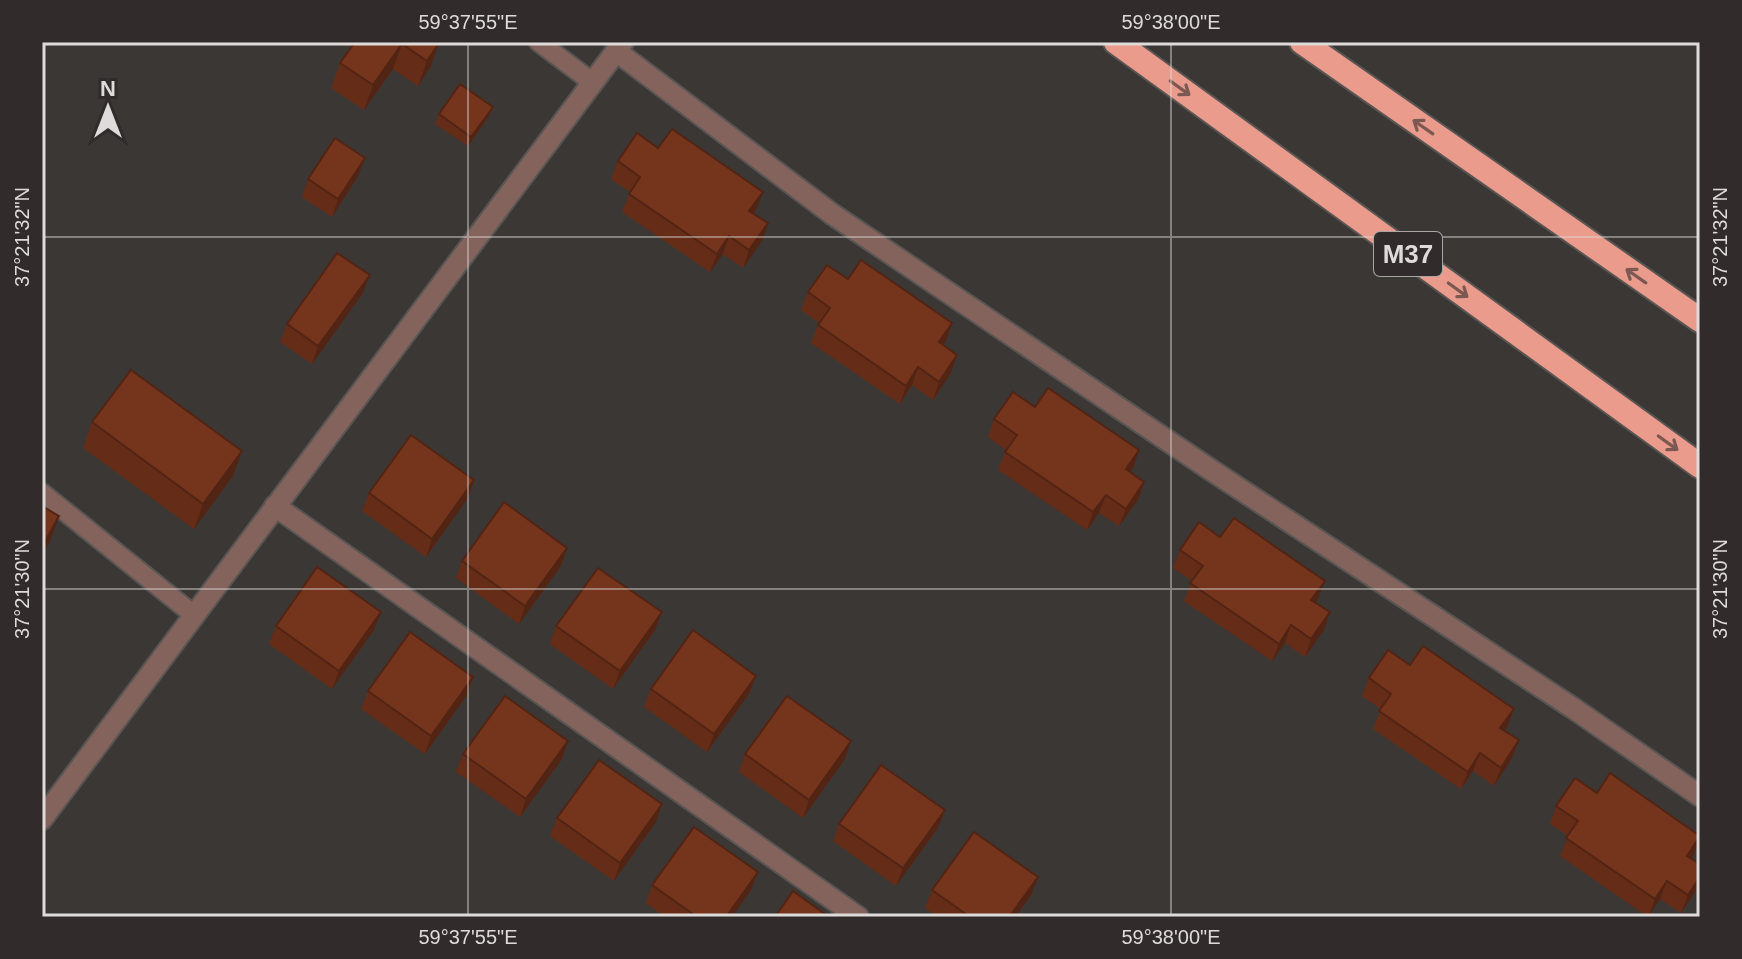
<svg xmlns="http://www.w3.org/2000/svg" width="1742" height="959" viewBox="0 0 1742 959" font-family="Arial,sans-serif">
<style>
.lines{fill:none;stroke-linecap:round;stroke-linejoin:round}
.lane-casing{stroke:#585553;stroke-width:22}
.street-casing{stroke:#585553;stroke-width:24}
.highway-casing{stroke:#585553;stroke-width:28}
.lane{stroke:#84635c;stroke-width:18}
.street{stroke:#84635c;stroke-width:20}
.highway{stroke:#ea9b8c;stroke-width:24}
.wall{fill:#652d18}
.shaded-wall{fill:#522414}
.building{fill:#75341c;stroke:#522414;stroke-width:2}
.oneway{stroke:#7b5852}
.ticks{fill:none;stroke:#dedbda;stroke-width:2;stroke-opacity:0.45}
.labels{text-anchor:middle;stroke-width:6;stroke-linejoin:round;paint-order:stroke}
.shield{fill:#312c2b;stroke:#aaa6a6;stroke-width:2}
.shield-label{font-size:26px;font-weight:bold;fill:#dedbda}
.neatline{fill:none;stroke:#dedbda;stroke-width:3}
.ticks-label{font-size:20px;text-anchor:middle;fill:#dedbda}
</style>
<rect width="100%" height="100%" fill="#3b3735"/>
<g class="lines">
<defs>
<g id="lane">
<path d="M539,42L592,82"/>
<path d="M42,493L194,615"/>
</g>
<g id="street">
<path d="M616,51L832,214L1211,470L1573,708L1700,796"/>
<path d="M275,506L858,917"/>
<path d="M42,819L623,42"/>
</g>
<g id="highway">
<path d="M1116,42L1700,466"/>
<path d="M1302,42L1700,320"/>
</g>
</defs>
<use href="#lane" class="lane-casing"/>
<use href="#street" class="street-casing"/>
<use href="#highway" class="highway-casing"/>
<use href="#lane" class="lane"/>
<use href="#street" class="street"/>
<use href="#highway" class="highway"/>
</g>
<g class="wall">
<path d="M355,42L439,43L430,68L418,86L393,69L364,110L331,88L340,63Z"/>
<path d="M439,114L489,116L468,146L435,124Z"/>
<path d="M658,148L756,210L753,213L768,223L762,241L743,268L723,254L710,272L622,212L630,192L611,179L618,161Z"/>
<path d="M365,158L358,176L332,217L302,197L308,179Z"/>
<path d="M848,279L952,323L946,341L943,345L951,373L933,400L912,385L900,404L811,343L819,323L801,310L808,292Z"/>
<path d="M363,293L312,364L280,342L287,324Z"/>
<path d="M1035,407L1139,450L1133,468L1130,472L1144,482L1138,500L1119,526L1099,513L1087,530L998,470L1006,450L988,437L994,419Z"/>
<path d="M92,422L233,476L194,529L83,448Z"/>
<path d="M369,493L468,498L426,557L362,511Z"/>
<path d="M1220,537L1318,599L1316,603L1324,630L1305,657L1285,643L1272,661L1184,601L1192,581L1173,568L1180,550Z"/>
<path d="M462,561L561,566L519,624L456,578Z"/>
<path d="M662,612L655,630L613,689L550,644L556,626Z"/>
<path d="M276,626L374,630L332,689L269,644Z"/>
<path d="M1410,665L1514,709L1507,727L1504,731L1519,740L1512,758L1494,786L1473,771L1461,789L1373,729L1381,709L1362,696L1369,678Z"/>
<path d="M756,676L749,694L707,752L644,707L651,689Z"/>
<path d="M473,677L467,695L425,754L361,709L368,691Z"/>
<path d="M463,754L562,759L520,817L456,772Z"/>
<path d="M745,754L845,759L803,818L739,772Z"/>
<path d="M1597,793L1694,854L1691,859L1699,886L1681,913L1660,899L1648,917L1560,856L1568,836L1550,824L1556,806Z"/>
<path d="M662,804L656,822L614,881L550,836L557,818Z"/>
<path d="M945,810L938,828L896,886L833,841L839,824Z"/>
<path d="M758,872L751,890L732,917H665L646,903L652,885Z"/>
<path d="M1038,877L1031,895L1015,917H938L925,908L932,890Z"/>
</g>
<g class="shaded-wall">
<path d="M439,43L430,68L418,86L427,61Z"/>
<path d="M402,44L393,69L364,110L373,85Z"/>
<path d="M493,107L489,116L468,146L471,137Z"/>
<path d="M365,158L358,176L332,217L338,199Z"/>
<path d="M763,192L756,210L743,229L749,211Z"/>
<path d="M768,223L762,241L743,268L749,250Z"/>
<path d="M729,236L723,254L710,272L717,254Z"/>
<path d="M370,275L363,293L312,364L318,346Z"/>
<path d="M952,323L946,341L932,360L939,342Z"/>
<path d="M957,355L951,373L933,400L939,382Z"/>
<path d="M918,367L912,385L900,404L906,386Z"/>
<path d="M1139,450L1133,468L1119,487L1126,469Z"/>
<path d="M242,451L233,476L194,529L203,504Z"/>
<path d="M474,480L468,498L426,557L432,539Z"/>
<path d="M1144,482L1138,500L1119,526L1126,509Z"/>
<path d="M1106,495L1099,513L1087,530L1093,512Z"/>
<path d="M59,516L50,541L42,556V547Z"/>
<path d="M567,548L561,566L519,624L525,606Z"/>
<path d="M1325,581L1318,599L1305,618L1311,600Z"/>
<path d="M381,612L374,630L332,689L339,671Z"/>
<path d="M662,612L655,630L613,689L620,671Z"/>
<path d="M1330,612L1324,630L1305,657L1311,639Z"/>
<path d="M1291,625L1285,643L1272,661L1279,644Z"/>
<path d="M756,676L749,694L707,752L714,734Z"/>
<path d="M473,677L467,695L425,754L431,736Z"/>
<path d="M1514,709L1507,727L1494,746L1500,728Z"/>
<path d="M1519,740L1512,758L1494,786L1501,768Z"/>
<path d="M568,741L562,759L520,817L526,799Z"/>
<path d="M851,741L845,759L803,818L809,800Z"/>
<path d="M1480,753L1473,771L1461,789L1468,772Z"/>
<path d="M662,804L656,822L614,881L620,863Z"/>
<path d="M945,810L938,828L896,886L903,868Z"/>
<path d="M1700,837L1694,854L1681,874L1687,856Z"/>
<path d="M758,872L751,890L732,917H726Z"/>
<path d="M1038,877L1031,895L1015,917H1009Z"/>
<path d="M1700,877L1699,886L1681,913L1688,895Z"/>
<path d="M1667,881L1660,899L1648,917L1655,899Z"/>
</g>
<g class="building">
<path d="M355,42H438L439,43L427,61L402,44L373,85L340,63Z"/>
<path d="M460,84L493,107L471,137L439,114Z"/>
<path d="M672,129L763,192L749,211L768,223L749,250L729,236L717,254L629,194L640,177L618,161L637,133L658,148Z"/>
<path d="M335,138L365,158L338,199L308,179Z"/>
<path d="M337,253L370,275L318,346L287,324Z"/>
<path d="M861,260L952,323L939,342L957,355L939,382L918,367L906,386L818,325L830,308L808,292L827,265L848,279Z"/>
<path d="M131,370L242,451L203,504L92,422Z"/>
<path d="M1048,388L1139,450L1126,469L1144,482L1126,509L1106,495L1093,512L1005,452L1017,435L994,419L1013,392L1035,407Z"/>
<path d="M411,435L474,480L432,539L369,493Z"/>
<path d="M504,502L567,548L525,606L462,561Z"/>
<path d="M42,506L59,516L42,547Z"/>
<path d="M1234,518L1325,581L1311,600L1330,612L1311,639L1291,625L1279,644L1190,583L1203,566L1180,550L1199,522L1220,537Z"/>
<path d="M317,567L381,612L339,671L276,626Z"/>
<path d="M598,568L662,612L620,671L556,626Z"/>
<path d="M693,630L756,676L714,734L651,689Z"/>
<path d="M410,632L473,677L431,736L368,691Z"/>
<path d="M1423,646L1514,709L1500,728L1519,740L1501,768L1480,753L1468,772L1379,711L1391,694L1369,678L1388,650L1410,665Z"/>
<path d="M505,696L568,741L526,799L463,754Z"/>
<path d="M787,696L851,741L809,800L745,754Z"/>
<path d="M599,760L662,804L620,863L557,818Z"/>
<path d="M881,765L945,810L903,868L839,824Z"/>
<path d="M1610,773L1700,836L1687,856L1700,864V877L1688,895L1667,881L1655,899L1566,838L1578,821L1556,806L1575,778L1597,793Z"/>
<path d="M694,827L758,872L726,917H697L652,885Z"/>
<path d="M974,832L1038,877L1009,917H970L932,890Z"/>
<path d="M793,891L829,917H775Z"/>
</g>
<defs><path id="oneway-shaft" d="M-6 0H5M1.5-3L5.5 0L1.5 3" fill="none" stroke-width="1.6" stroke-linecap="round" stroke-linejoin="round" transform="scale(2)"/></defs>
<g class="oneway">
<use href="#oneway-shaft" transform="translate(1180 88) rotate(36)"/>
<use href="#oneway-shaft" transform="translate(1423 127) rotate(-145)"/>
<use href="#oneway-shaft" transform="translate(1636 276) rotate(-145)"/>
<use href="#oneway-shaft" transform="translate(1458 290) rotate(36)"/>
<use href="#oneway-shaft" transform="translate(1668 443) rotate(36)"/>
</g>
<path class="ticks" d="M468,42V917M1171,42V917M42,237H1700M42,589H1700"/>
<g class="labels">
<rect class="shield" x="1374" y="232" width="68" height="44" rx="6"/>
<g class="shield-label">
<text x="1408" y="263">M37</text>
</g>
</g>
<rect width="1742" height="959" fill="none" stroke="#312c2b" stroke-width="88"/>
<g transform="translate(108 108)" stroke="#312c2b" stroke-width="6" paint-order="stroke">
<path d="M0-6L14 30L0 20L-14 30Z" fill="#dedbda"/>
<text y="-12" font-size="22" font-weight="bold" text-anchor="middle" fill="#dedbda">N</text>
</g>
<rect x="44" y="44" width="1654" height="871" class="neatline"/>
<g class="ticks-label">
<text x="468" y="29">59°37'55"E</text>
<text x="1171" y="29">59°38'00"E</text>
<text transform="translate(22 237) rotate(-90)" y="7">37°21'32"N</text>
<text transform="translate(1720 237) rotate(-90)" y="7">37°21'32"N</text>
<text transform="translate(22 589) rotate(-90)" y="7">37°21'30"N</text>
<text transform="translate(1720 589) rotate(-90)" y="7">37°21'30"N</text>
<text x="468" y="944">59°37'55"E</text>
<text x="1171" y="944">59°38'00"E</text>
</g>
</svg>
